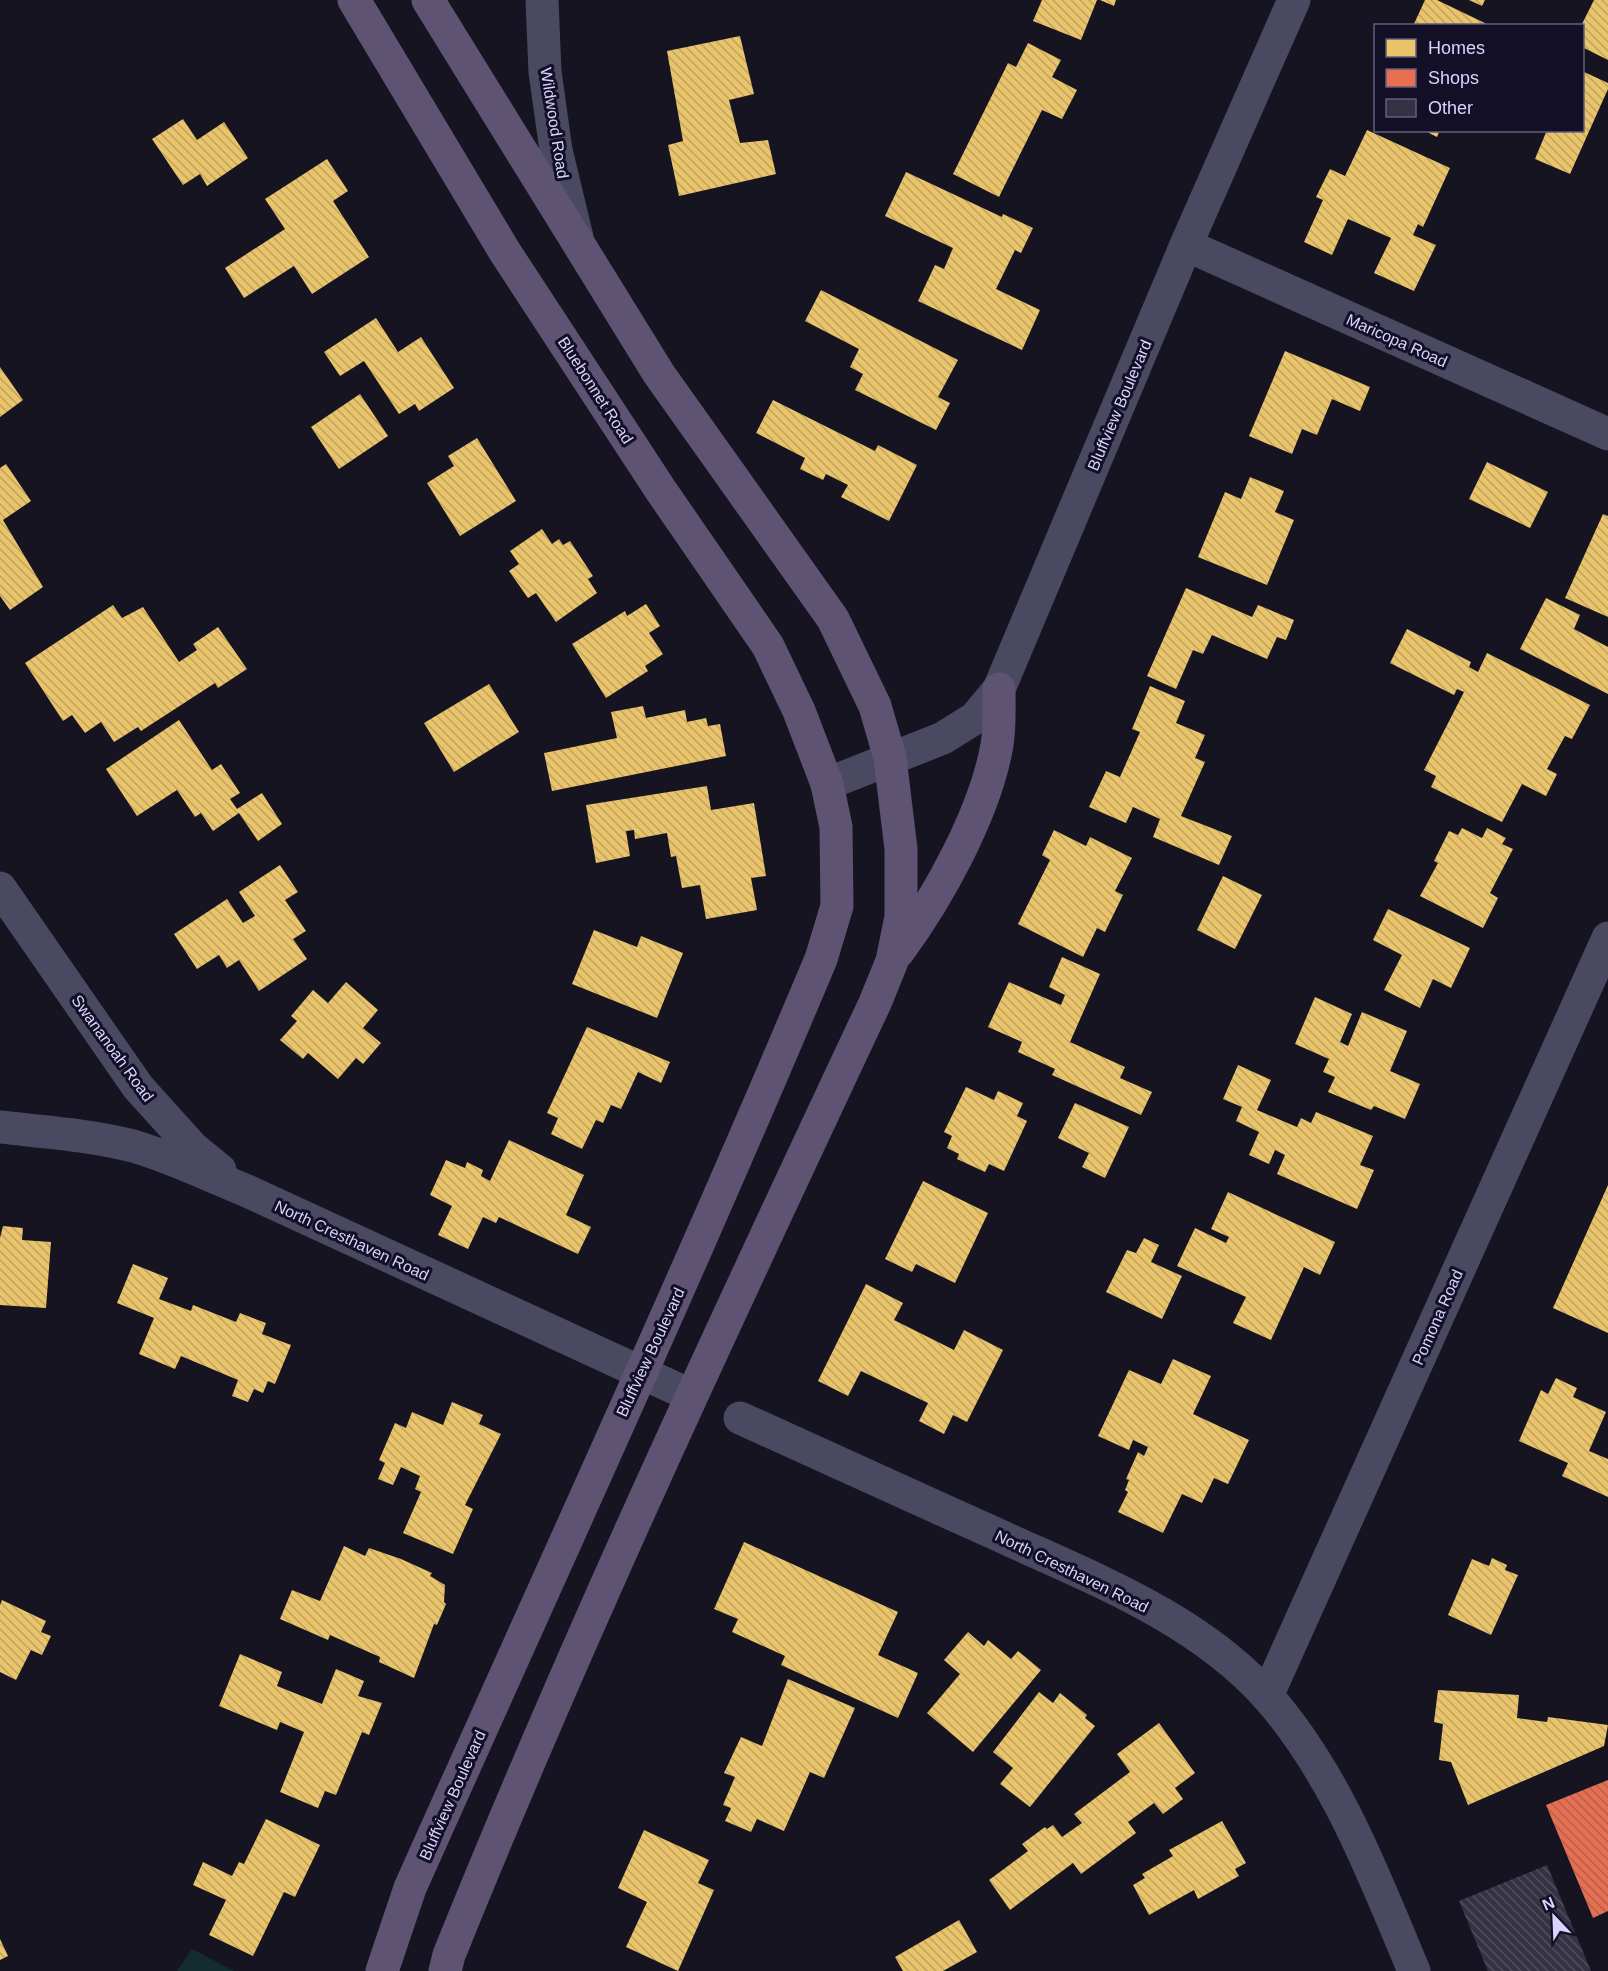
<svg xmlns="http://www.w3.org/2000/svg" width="1608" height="1971" viewBox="0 0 1608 1971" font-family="Arial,sans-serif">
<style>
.park{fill:#132c2d}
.homes{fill:url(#homes-back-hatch)}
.shops{fill:url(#shops-back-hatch)}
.building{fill:url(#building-back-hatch)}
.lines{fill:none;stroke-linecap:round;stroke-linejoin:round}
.minor{stroke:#4a4962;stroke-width:33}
.major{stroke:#5e5373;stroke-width:33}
.labels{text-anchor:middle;stroke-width:6;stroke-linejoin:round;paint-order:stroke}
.street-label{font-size:16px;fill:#d9d4ff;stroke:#130f26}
</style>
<defs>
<pattern id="homes-back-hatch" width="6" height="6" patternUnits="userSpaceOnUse" patternTransform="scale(1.5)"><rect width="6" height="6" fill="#e9c46a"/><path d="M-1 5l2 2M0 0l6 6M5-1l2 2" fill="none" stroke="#bfa362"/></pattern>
<pattern id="shops-back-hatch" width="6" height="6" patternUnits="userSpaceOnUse" patternTransform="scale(1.5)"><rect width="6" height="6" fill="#e76f51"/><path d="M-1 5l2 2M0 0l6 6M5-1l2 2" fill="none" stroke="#b56150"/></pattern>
<pattern id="building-back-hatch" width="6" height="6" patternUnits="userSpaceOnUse" patternTransform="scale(1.5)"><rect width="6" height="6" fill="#343243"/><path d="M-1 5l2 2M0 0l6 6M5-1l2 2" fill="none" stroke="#514f5f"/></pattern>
</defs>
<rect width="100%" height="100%" fill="#161421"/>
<path class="park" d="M192,1949L234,1971H177Z"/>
<g class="homes">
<path d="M1042,0H1097L1081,40L1033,21Z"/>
<path d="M1100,0H1116L1114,6Z"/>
<path d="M1425,0H1437L1491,26H1413Z"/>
<path d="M1469,0H1485L1482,6Z"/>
<path d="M1594,0H1608V60L1582,47V24Z"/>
<path d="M740,36L754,94L729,100L740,143L768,140L776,174L679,196L668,145L683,141L667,51Z"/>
<path d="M1028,43L1061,60L1052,77L1077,90L1062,119L1042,110L999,197L953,174L1008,63L1016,67Z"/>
<path d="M1582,71L1608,83V89L1570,174L1535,159L1547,130H1582Z"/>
<path d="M183,119L197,140L224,122L248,158L207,186L200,174L183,185L152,139Z"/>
<path d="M1367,130L1450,168L1423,227L1418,224L1413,235L1436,245L1414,291L1374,273L1391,238L1348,219L1332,255L1304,242L1323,200L1316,197L1330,169L1345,176Z"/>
<path d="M1423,130H1440L1437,137Z"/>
<path d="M327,159L348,191L333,201L369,257L312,294L294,266L244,298L225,268L285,229L265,199Z"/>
<path d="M906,172L1002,217L1003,214L1033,228L1021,253L1015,250L996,289L1040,310L1022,350L918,301L935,265L944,269L953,248L885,216Z"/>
<path d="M821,290L958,360L938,397L950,403L936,430L855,390L863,374L850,367L859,349L805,321Z"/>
<path d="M376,318L398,352L421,337L454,388L419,411L415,404L399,414L364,361L340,376L324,352Z"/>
<path d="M1285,351L1370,387L1360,411L1332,399L1317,435L1302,429L1292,454L1249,436Z"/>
<path d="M0,367L23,400L0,417Z"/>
<path d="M360,394L388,436L339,469L311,427Z"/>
<path d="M773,400L875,451L878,445L917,465L889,521L841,497L848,485L826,474L823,480L800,469L805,458L756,433Z"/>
<path d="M477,438L516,501L460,536L427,483L454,466L448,456Z"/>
<path d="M1487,462L1548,492L1530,528L1469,499Z"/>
<path d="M6,464L31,501L3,520L43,587L10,610L0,596V468Z"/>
<path d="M1250,477L1284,491L1275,512L1294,520L1267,585L1198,557L1225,492L1241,499Z"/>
<path d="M1603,514L1608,516V617L1565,598Z"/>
<path d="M542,529L552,544L559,539L563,545L570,541L593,576L588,579L597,593L556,622L536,593L528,598L509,571L519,564L510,551Z"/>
<path d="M1186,588L1252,617L1258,605L1294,620L1286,640L1277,637L1267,659L1212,635L1203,654L1193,650L1176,689L1147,676Z"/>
<path d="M1546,598L1580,615L1574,629L1608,647V694L1520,649Z"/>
<path d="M646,604L660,626L649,633L663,654L645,666L648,671L606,698L572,644L625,611L627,616Z"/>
<path d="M113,605L122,618L143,607L179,662L197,650L193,644L218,627L247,669L218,688L215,683L141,731L138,727L114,742L101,722L85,733L72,715L63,721L25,663Z"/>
<path d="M1407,629L1471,662L1469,667L1478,672L1487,653L1590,705L1572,739L1565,736L1547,769L1557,774L1546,796L1522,784L1502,822L1431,787L1436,776L1424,770L1464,692L1457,689L1454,695L1390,663Z"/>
<path d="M489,684L519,732L454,772L424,723Z"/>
<path d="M1150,686L1185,701L1176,723L1205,735L1195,758L1205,762L1181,816L1232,836L1219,865L1153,837L1160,819L1133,807L1126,823L1089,807L1106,771L1120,777L1140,732L1132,729Z"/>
<path d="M643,706L646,718L685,710L687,722L706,718L708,726L720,724L726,756L552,791L544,753L617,738L611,712Z"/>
<path d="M179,720L212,770L221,764L240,793L230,799L237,809L262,793L282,824L258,841L239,813L213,831L201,813L195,817L177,790L137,816L106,769Z"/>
<path d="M707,786L711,810L754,803L766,876L751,878L757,910L706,919L700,885L682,888L676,856L671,857L667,833L635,839L634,830L626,831L630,856L596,863L586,805Z"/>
<path d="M1462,828L1482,838L1487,828L1506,838L1502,844L1513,849L1490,893L1498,898L1483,928L1420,896L1438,863L1434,861L1449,831L1458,835Z"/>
<path d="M1054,830L1086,846L1090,837L1132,858L1115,891L1123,895L1105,932L1097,928L1083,957L1018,924L1050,860L1042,855Z"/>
<path d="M280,865L298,892L285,900L306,931L293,939L307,959L259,991L239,960L227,968L219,955L197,969L174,934L227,899L243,923L255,916L239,892Z"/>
<path d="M1223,876L1262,895L1235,949L1197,930Z"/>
<path d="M1388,909L1470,948L1451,988L1433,979L1420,1008L1384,990L1402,955L1373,940Z"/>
<path d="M594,930L637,947L641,936L683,953L657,1018L572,984Z"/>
<path d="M1062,957L1100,974L1070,1042L1125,1067L1120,1078L1152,1092L1141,1115L1052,1075L1055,1069L1018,1052L1022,1042L988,1027L1009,982L1061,1005L1065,995L1049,987Z"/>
<path d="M346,982L378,1010L363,1028L381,1043L363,1064L356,1058L338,1079L308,1053L303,1059L280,1040L297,1021L291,1016L313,990L328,1003Z"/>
<path d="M1315,997L1352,1014L1340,1042L1348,1046L1362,1012L1407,1031L1390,1071L1420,1084L1405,1119L1374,1106L1371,1110L1328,1092L1335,1077L1323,1072L1329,1059L1295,1044Z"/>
<path d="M587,1027L670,1062L661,1083L638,1072L621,1109L611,1105L603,1123L596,1120L582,1149L551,1134L558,1118L547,1113Z"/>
<path d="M1238,1065L1271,1080L1257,1110L1297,1127L1301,1118L1311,1123L1316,1112L1373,1136L1360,1165L1374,1170L1357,1209L1277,1174L1285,1155L1275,1150L1269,1164L1249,1155L1259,1132L1236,1121L1242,1107L1223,1099Z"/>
<path d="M966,1087L994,1100L998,1091L1023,1103L1017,1116L1027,1121L1004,1171L989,1164L985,1172L957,1159L959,1154L947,1148L952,1136L944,1132Z"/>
<path d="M1075,1103L1129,1127L1105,1178L1082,1167L1089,1153L1058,1138Z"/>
<path d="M509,1140L584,1175L566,1215L591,1227L578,1254L499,1217L496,1223L483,1217L468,1249L438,1235L452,1206L430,1195L446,1160L465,1168L467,1162L483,1170L481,1176L490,1181Z"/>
<path d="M923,1181L988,1213L955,1283L916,1264L912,1272L885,1259Z"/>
<path d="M1608,1185V1333L1553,1308Z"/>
<path d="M1228,1192L1335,1242L1320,1275L1304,1267L1271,1340L1233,1323L1246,1297L1177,1266L1195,1228L1226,1243L1229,1237L1211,1229Z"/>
<path d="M3,1226L23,1228L22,1240L51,1242L46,1308L0,1305V1238Z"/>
<path d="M1144,1238L1159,1245L1151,1262L1182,1276L1162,1319L1106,1292L1127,1250L1136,1253Z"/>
<path d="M133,1264L168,1278L159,1299L191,1311L193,1305L236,1322L240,1313L266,1323L262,1334L291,1345L275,1384L268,1381L263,1393L254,1389L248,1402L232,1396L238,1380L181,1356L175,1369L139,1354L154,1318L117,1303Z"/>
<path d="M866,1284L903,1303L894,1320L954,1350L964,1330L1003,1350L967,1422L953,1415L944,1434L919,1421L928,1403L861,1371L848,1396L818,1381Z"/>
<path d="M1173,1359L1211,1376L1193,1414L1249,1440L1228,1484L1214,1478L1202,1503L1182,1494L1163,1533L1118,1512L1128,1492L1125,1490L1129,1480L1126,1479L1138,1452L1144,1456L1148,1447L1133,1440L1129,1450L1098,1436L1129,1370L1161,1384Z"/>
<path d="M1556,1378L1577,1388L1573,1397L1606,1412L1589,1451L1608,1459V1497L1562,1476L1568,1463L1519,1441L1541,1390L1548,1394Z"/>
<path d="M452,1402L483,1415L479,1424L501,1434L465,1505L473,1509L453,1554L403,1533L421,1492L415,1489L420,1476L401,1467L393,1485L378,1479L385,1463L379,1460L395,1423L406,1428L412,1412L443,1425Z"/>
<path d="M744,1542L898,1612L878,1655L918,1673L898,1718L781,1665L785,1656L732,1632L738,1619L714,1609Z"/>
<path d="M344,1546L365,1556L369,1548L401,1559L432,1573L430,1576L445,1585L444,1602L446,1604L437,1625L434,1624L414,1678L379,1662L380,1657L330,1635L328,1640L280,1619L292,1590L320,1601Z"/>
<path d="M1492,1558L1507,1565L1505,1570L1518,1575L1491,1635L1448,1615L1472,1559L1489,1566Z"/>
<path d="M2,1600L46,1621L41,1632L51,1636L42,1655L31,1650L16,1680L0,1672V1605Z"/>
<path d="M968,1632L984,1646L988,1640L1011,1659L1018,1651L1041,1670L973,1752L927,1713L960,1674L944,1660Z"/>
<path d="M240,1654L282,1672L277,1686L322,1704L336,1669L364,1681L358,1696L382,1703L369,1735L362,1732L336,1795L325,1791L318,1808L280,1792L304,1732L280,1722L277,1730L219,1706Z"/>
<path d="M788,1679L855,1708L824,1778L810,1772L784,1831L757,1819L751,1832L725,1821L731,1808L723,1805L735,1777L724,1773L741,1737L762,1746Z"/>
<path d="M1438,1690L1519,1695L1517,1718L1547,1722L1548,1717L1608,1725L1604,1746L1468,1805L1451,1762L1439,1760L1443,1724L1434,1722Z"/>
<path d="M1039,1692L1053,1703L1060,1693L1087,1715L1085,1718L1095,1726L1030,1807L1000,1784L1013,1768L993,1752Z"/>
<path d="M1159,1723L1195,1773L1175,1788L1183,1799L1163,1814L1154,1803L1128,1822L1136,1833L1081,1874L1073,1863L1010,1910L989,1880L1028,1851L1022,1844L1045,1827L1047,1829L1053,1825L1062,1837L1082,1823L1074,1814L1130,1772L1117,1754Z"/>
<path d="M266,1819L320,1845L295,1897L284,1892L253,1956L209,1935L226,1900L193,1885L203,1862L232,1876L239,1862L244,1864Z"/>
<path d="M1222,1821L1246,1863L1235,1869L1239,1876L1198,1899L1194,1890L1149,1915L1133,1885L1145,1878L1142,1874L1173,1856L1169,1850Z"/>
<path d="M644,1830L709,1860L698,1883L714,1890L678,1971L626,1947L647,1902L618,1888Z"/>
<path d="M959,1920L977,1952L943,1971H903L895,1957Z"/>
<path d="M0,1939L8,1956L0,1960Z"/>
</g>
<path class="shops" d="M1608,1780V1911L1593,1918L1546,1805Z"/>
<path class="building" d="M1547,1865L1591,1971H1488L1459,1901Z"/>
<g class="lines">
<g class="minor">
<path d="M542,0L545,72L556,150L577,237"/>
<path d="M1186,245L1608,434"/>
<path d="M827,784L943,738L975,718L999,689L1186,245L1294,0"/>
<path d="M0,888L138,1087L193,1148L220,1170"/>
<path d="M0,1127C44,1132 90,1135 133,1146C171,1157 208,1175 245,1190L690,1395"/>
<path d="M740,1418C824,1456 909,1495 994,1533C1089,1577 1197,1617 1268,1697C1337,1776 1374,1876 1414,1971"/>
<path d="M1267,1696L1608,938"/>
</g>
<g class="major">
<path d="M354,0L505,252L660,489L768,646L799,711L827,784L836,827L837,906L821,959C690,1271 548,1579 410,1888L382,1971"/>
<path d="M428,0L659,374L833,619L875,706L890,758L901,849V917L892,961L875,1003C727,1318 579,1632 449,1955L445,1971"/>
<path d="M898,952C939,896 985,813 997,745C1000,727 999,707 999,689"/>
</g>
</g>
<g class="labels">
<g class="street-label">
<text transform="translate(555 123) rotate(81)" y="6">Wildwood Road</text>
<text transform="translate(1397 340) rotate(24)" y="6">Maricopa Road</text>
<text transform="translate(596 390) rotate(57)" y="6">Bluebonnet Road</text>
<text transform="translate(1119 405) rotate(-67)" y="6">Bluffview Boulevard</text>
<text transform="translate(113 1048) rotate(54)" y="6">Swananoah Road</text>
<text transform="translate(352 1240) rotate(25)" y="6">North Cresthaven Road</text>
<text transform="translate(1437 1317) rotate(-66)" y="6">Pomona Road</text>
<text transform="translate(650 1352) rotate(-65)" y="6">Bluffview Boulevard</text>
<text transform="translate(1072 1571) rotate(26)" y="6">North Cresthaven Road</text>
<text transform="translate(452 1795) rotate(-66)" y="6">Bluffview Boulevard</text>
</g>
</g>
<rect x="1374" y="24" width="210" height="108" fill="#130f26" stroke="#625e7d" stroke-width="1.5"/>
<rect x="1386" y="39" width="30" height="18" fill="#e9c46a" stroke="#625e7d" stroke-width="1.5"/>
<text x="1428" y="54" font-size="18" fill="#d9d4ff">Homes</text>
<rect x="1386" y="69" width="30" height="18" fill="#e76f51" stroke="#625e7d" stroke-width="1.5"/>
<text x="1428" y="84" font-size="18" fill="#d9d4ff">Shops</text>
<rect x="1386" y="99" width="30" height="18" fill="#343243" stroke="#625e7d" stroke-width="1.5"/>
<text x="1428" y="114" font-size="18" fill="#d9d4ff">Other</text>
<g transform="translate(1554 1917) rotate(337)" stroke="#130f26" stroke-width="4.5" paint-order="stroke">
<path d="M0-4.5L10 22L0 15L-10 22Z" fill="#d9d4ff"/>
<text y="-9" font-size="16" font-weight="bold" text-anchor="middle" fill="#d9d4ff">N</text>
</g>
</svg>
